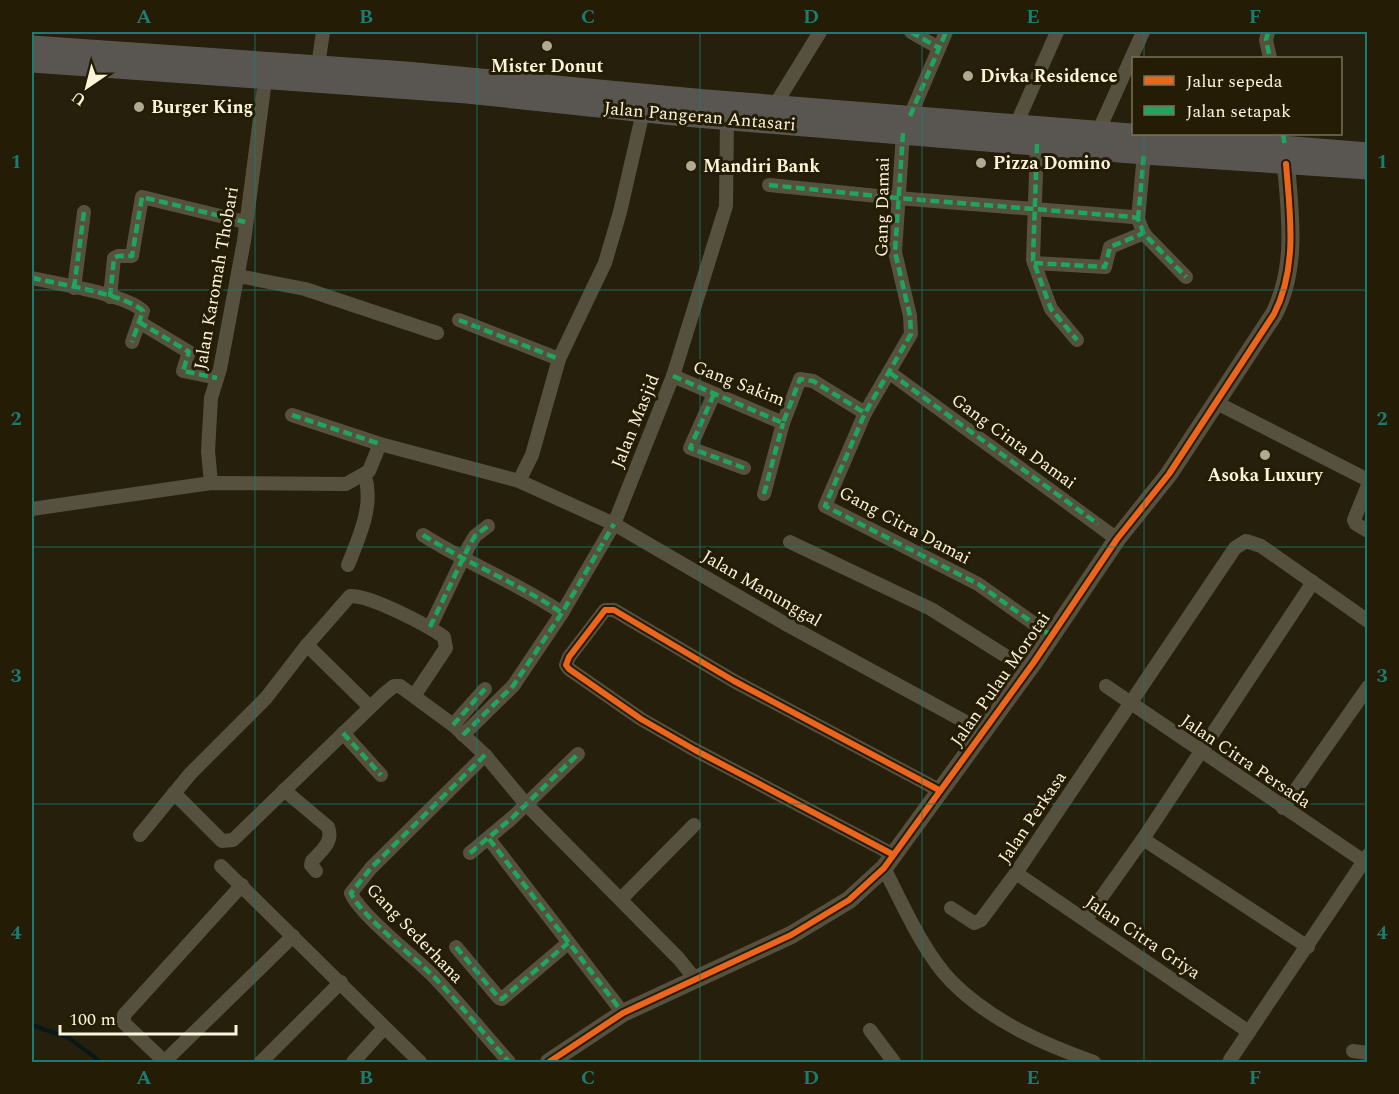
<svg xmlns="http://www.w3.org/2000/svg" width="1399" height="1094" viewBox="0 0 1399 1094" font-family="Spectral,serif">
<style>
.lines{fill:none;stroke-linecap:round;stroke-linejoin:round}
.stream{stroke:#0a1718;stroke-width:4}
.street{stroke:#56513e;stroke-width:14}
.secondary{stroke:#56513e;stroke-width:18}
.primary{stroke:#595651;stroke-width:21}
.quiet{stroke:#20a55d;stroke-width:4.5;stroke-dasharray:9 4.5;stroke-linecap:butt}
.cycleway-casing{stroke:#241c04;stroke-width:10}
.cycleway{stroke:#eb651d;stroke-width:6}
.grid{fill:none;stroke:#1b7c73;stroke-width:1.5;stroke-opacity:0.55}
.poi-dot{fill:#b1a992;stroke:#241c04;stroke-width:2}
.labels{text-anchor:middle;stroke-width:6;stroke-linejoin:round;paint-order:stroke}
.poi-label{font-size:18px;font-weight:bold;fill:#fcf4da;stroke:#241c04;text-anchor:start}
.street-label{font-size:18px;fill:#fcf4da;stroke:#241c04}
.neatline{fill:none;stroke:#1b7c73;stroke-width:2}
.grid-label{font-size:20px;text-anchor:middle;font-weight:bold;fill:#1b7c73}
</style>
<rect width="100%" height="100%" fill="#251f0b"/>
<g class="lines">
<path class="stream" d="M32,1025L69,1038L101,1062"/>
<g class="street">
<path d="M911,32L939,48"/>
<path d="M1268,32L1266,40L1270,58"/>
<path d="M318,66L323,32"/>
<path d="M775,105L820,32"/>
<path d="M910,116L946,32"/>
<path d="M1016,125L1057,32"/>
<path d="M1098,132L1143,32"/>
<path d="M903,133L895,252L910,316L911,334L865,413L825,506L978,584L1050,635"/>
<path d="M1037,144L1033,260L1051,309L1077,340"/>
<path d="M769,185L897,198L1133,217L1138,219L1144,234L1186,277"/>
<path d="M1138,219L1144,154"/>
<path d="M1034,263L1105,267L1110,247L1144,233"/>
<path d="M238,276L305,289L437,333"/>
<path d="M32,278C58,284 125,294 143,311L132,342"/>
<path d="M74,288L84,212"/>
<path d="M110,297L114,258L118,256H132L142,197L245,222"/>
<path d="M459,320L559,359"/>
<path d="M139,322L189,352L183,371L217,378"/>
<path d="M890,373L1117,539"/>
<path d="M673,376L783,423L800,379L813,381L865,413"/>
<path d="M714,394L690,448L744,468"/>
<path d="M1215,402L1368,480"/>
<path d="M292,415L380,444L519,481L614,524L784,623L984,732"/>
<path d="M519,481L532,455L559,359L605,263L620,212L643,112"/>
<path d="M211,483L208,451L211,398L220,369L244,241L265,80"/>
<path d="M1368,485L1354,520L1356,524L1368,531"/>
<path d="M764,494L783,423"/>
<path d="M32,509L211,483L346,484L369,471L380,444"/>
<path d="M423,535C468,564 518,583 562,613"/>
<path d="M790,542L931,609L1028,670"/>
<path d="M348,565C359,537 374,506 365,476"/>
<path d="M430,627L469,546L475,536L488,526"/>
<path d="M307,645L370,707"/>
<path d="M1106,686L1368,864"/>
<path d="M453,725L485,689"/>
<path d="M343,733L381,775"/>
<path d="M463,735L513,686L562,613L614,524L673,376L726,206L727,119"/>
<path d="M485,755L371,868L351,893C359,914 417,959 435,978C461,1005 484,1034 509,1062"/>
<path d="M284,790L328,827C334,842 321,851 312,861L311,865L316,871"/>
<path d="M174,793L222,841L233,840L384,694L394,686H400L453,725L485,755L525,803L679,959L695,979"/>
<path d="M1283,808L1368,687"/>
<path d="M140,835L190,774L266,698L307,645L350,596C370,595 427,625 444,637L446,648L414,696"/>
<path d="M489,839L623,1013"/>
<path d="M1143,839L1308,947"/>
<path d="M470,853L512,818L578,754"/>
<path d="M892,854L695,750L641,719L569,669L566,665L569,657L605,610H614L734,681L939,790"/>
<path d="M221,866L420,1062"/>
<path d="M884,868C902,903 924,954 952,982C991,1021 1043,1044 1094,1062"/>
<path d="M1016,873L1249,1032"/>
<path d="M621,899L694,825"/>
<path d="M951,908L974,923L981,920L1016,873L1235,548L1246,541L1261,546L1368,621"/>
<path d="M1086,919L1143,839L1313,582"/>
<path d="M456,947L499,998L502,999L568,943"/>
<path d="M870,1030L894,1062"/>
<path d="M1353,1051L1368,1053"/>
<path d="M1230,1060L1368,855"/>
<path d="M164,1062L293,936"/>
<path d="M165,1062L124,1023V1015L242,885"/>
<path d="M261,1062L341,982"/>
<path d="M353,1062L384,1028"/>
</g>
<path class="secondary" d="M549,1062L623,1013L791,935L849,900L884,868L1034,662L1117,539L1169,474L1274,314C1298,267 1290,214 1286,164"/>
<g class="primary">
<path d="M32,46L406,72L706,100L1368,153"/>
<path d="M32,62L467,93L684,116L1144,154L1368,169"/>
</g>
<g class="quiet">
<path d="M911,32L939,48"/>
<path d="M1268,32L1266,40L1270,58"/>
<path d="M910,116L946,32"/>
<path d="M903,133L895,252L910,316L911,334L865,413L825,506L978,584L1050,635"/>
<path d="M1283,134L1285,147"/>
<path d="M1037,144L1033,260L1051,309L1077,340"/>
<path d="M769,185L897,198L1133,217L1138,219L1144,234L1186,277"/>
<path d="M1138,219L1144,154"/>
<path d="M1034,263L1105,267L1110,247L1144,233"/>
<path d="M32,278C58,284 125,294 143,311L132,342"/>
<path d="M74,288L84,212"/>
<path d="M110,297L114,258L118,256H132L142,197L245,222"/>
<path d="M459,320L559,359"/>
<path d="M139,322L189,352L183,371L217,378"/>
<path d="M890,373L1098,524"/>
<path d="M673,376L783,423L800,379L813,381L865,413"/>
<path d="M714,394L690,448L744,468"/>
<path d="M292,415L380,444"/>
<path d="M764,494L783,423"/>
<path d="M423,535C468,564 518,583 562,613"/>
<path d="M430,627L469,546L475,536L488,526"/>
<path d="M453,725L485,689"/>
<path d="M343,733L381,775"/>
<path d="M463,735L513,686L562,613L614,524"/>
<path d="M485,755L371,868L351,893C359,914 417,959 435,978C461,1005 484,1034 509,1062"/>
<path d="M489,839L623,1013"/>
<path d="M470,853L512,818L578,754"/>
<path d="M456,947L499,998L502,999L568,943"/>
</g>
<defs>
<g id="cycleway">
<path d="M892,854L695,750L641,719L569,669L566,665L569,657L605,610H614L734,681L939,790"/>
<path d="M549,1062L623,1013L791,935L849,900L884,868L1034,662L1117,539L1169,474L1274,314C1298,267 1290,214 1286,164"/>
</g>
</defs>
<use href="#cycleway" class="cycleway-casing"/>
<use href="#cycleway" class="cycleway"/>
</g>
<path class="grid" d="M255,32V1062M477,32V1062M700,32V1062M922,32V1062M1144,32V58M1144,134V1062M32,290H1368M32,547H1368M32,804H1368"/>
<g class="poi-dot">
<circle cx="547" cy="46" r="6"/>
<circle cx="968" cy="76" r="6"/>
<circle cx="139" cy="107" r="6"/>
<circle cx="981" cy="163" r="6"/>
<circle cx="691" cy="166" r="6"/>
<circle cx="1265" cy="455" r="6"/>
</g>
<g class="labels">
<g class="poi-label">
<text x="547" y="72" text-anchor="middle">Mister Donut</text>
<text x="980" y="82">Divka Residence</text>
<text x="151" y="113">Burger King</text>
<text x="993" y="169">Pizza Domino</text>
<text x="703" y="172">Mandiri Bank</text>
<text x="1265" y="481" text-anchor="middle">Asoka Luxury</text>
</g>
<g class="street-label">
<text transform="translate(700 116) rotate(5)" y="6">Jalan Pangeran Antasari</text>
<text transform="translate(882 207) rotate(-89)" y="6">Gang Damai</text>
<text transform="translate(216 278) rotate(-80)" y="6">Jalan Karomah Thobari</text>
<text transform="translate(739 383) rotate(21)" y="6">Gang Sakim</text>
<text transform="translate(635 421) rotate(-68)" y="6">Jalan Masjid</text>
<text transform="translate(1014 441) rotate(36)" y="6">Gang Cinta Damai</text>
<text transform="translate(905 525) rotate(28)" y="6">Gang Citra Damai</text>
<text transform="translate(762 588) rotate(30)" y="6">Jalan Manunggal</text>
<text transform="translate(1000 679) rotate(-55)" y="6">Jalan Pulau Morotai</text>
<text transform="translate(1246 761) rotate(34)" y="6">Jalan Citra Persada</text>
<text transform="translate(1032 817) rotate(-56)" y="6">Jalan Perkasa</text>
<text transform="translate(415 933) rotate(46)" y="6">Gang Sederhana</text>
<text transform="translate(1143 937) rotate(34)" y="6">Jalan Citra Griya</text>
</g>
</g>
<rect width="1399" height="1094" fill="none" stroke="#241c04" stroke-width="66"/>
<rect x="1132" y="57" width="210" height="78" fill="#241c04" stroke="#7a725a" stroke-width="1.5"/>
<rect x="1144" y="76" width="30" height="9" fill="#eb651d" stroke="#7a725a" stroke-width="1.5"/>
<text x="1186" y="87" font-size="18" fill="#fcf4da">Jalur sepeda</text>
<rect x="1144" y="106" width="30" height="9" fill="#20a55d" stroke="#7a725a" stroke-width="1.5"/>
<text x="1186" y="117" font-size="18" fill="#fcf4da">Jalan setapak</text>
<g transform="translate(87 87) rotate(215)" stroke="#241c04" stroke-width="4.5" paint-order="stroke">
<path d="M0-4.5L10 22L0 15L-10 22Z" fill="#fcf4da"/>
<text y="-9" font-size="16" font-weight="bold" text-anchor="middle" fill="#fcf4da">U</text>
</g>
<path d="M60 1025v9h176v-9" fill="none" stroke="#fcf4da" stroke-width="3"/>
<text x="69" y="1025" font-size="18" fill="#fcf4da" stroke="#241c04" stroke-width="4.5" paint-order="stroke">100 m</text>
<rect x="33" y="33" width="1333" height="1028" class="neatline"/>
<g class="grid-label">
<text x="144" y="23">A</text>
<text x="366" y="23">B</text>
<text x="588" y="23">C</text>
<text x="811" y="23">D</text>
<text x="1033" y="23">E</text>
<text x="1255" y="23">F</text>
<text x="16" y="168">1</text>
<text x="1382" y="168">1</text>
<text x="16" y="425">2</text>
<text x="1382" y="425">2</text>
<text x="16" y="682">3</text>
<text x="1382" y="682">3</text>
<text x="16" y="939">4</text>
<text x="1382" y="939">4</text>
<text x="144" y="1084">A</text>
<text x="366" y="1084">B</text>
<text x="588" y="1084">C</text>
<text x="811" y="1084">D</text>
<text x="1033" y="1084">E</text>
<text x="1255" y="1084">F</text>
</g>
</svg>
